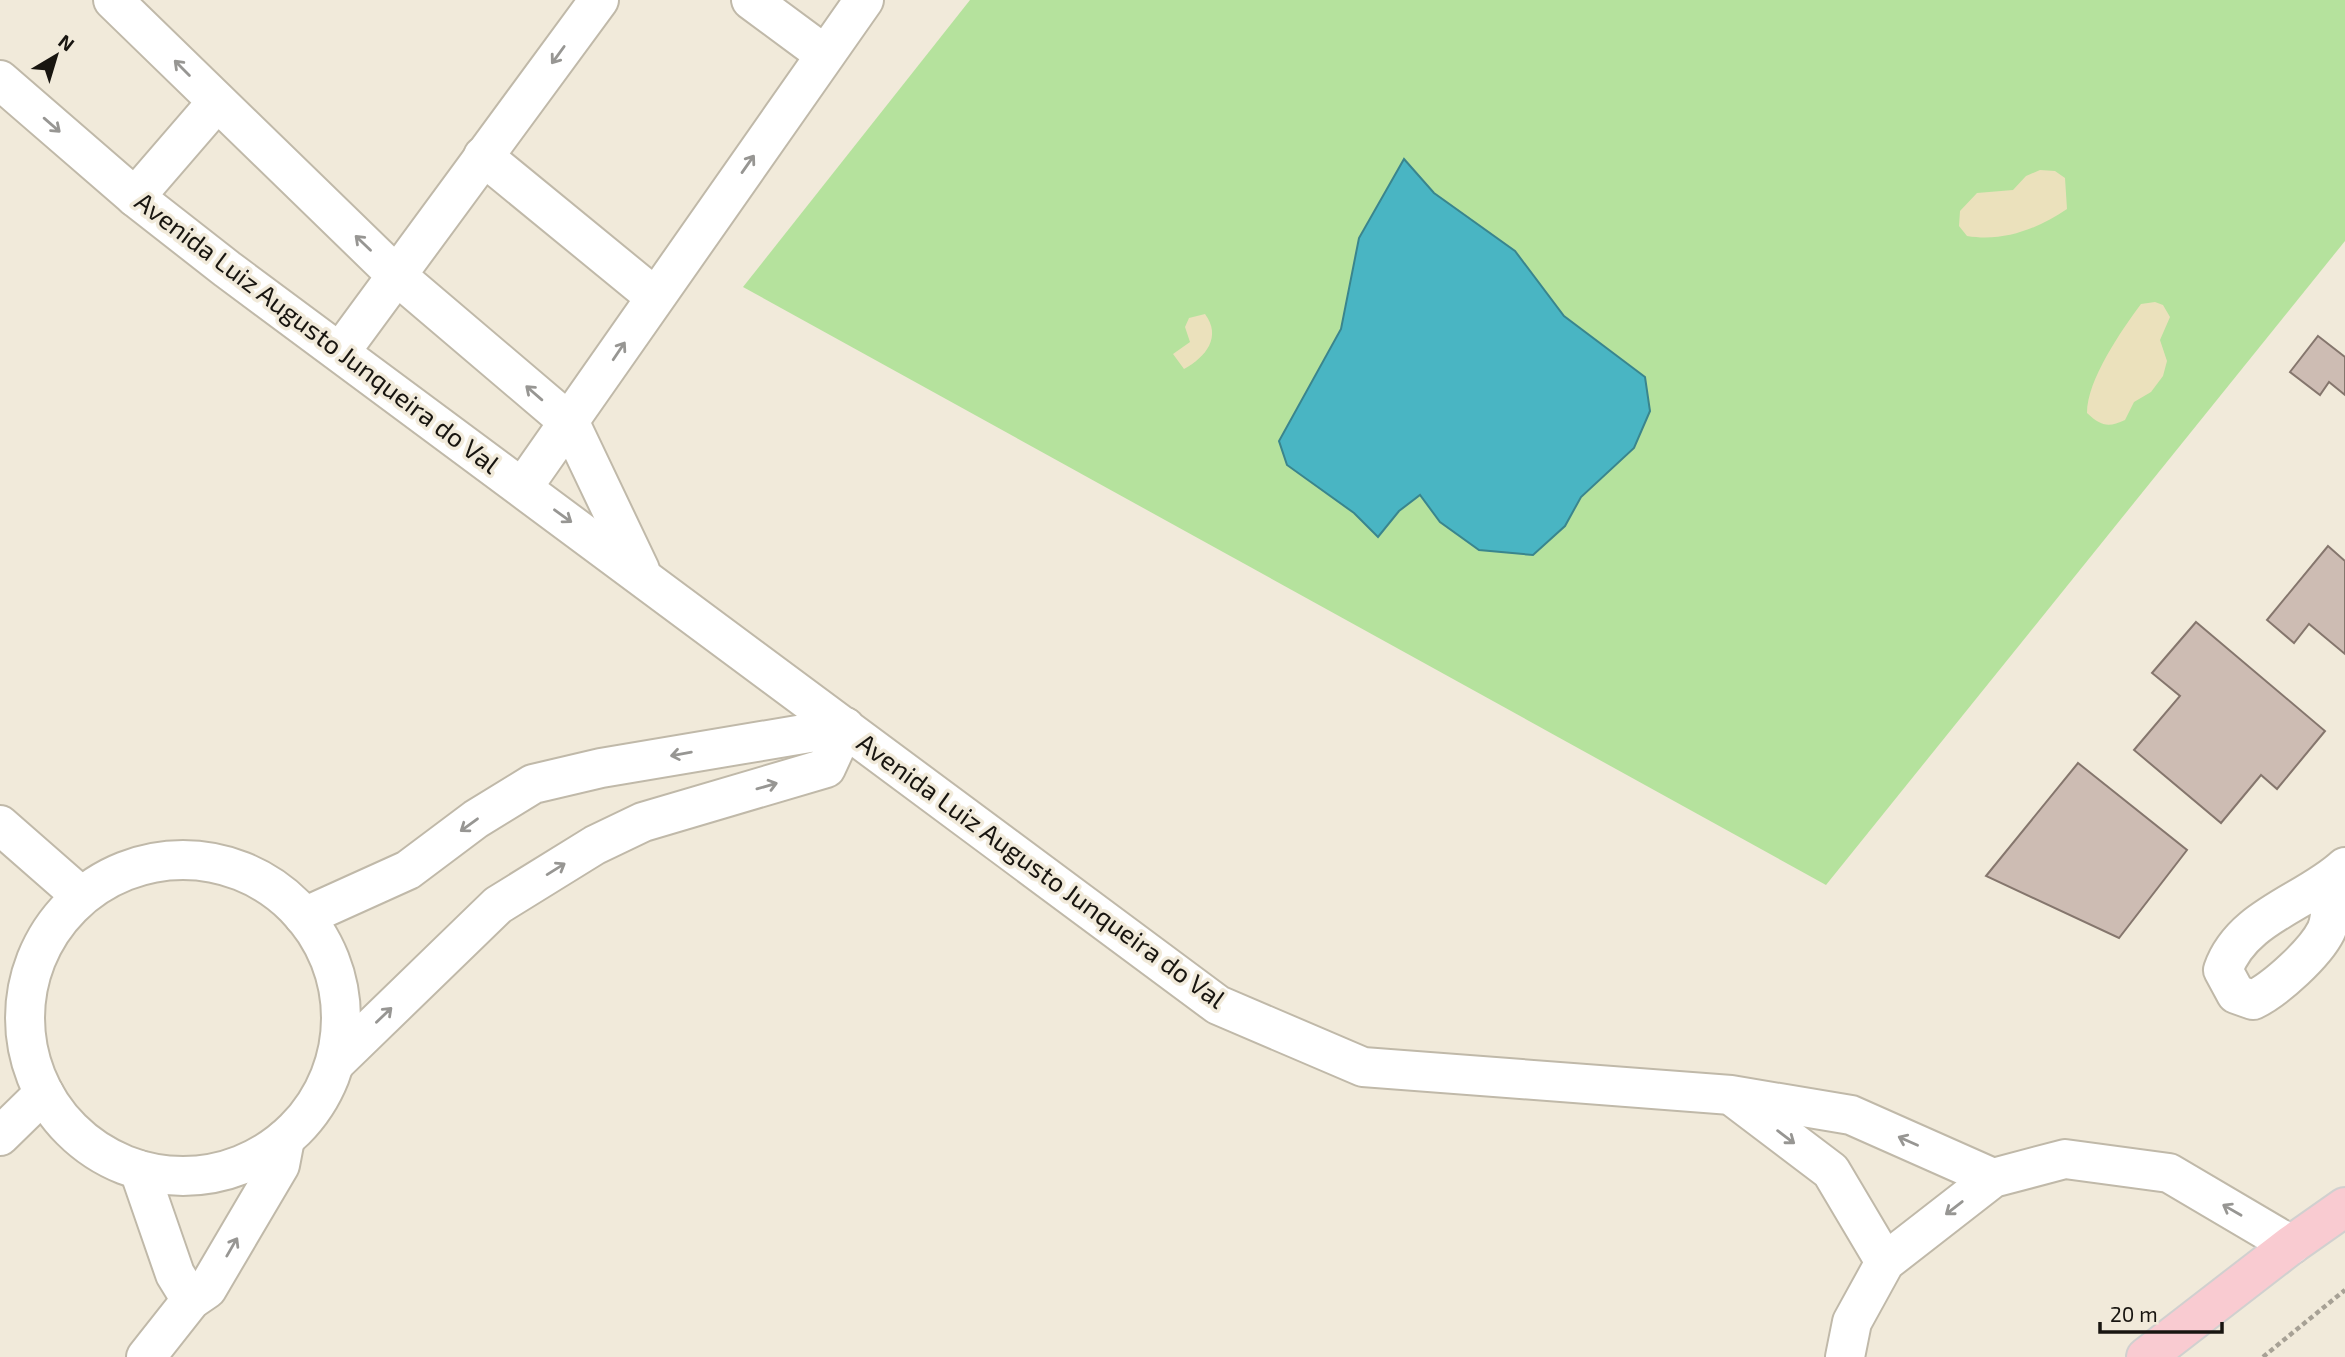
<svg xmlns="http://www.w3.org/2000/svg" width="2345" height="1357" viewBox="0 0 2345 1357" font-family="'Exo 2',sans-serif">
<style>
.green{fill:#b5e29d}
.sand{fill:#ebe1bc}
.water{fill:#49b5c3;stroke:#3a858d;stroke-width:2}
.building{fill:#cdbcb3;stroke:#85766d;stroke-width:2}
.lines{fill:none;stroke-linecap:round;stroke-linejoin:round}
.minor-casing{stroke:#c0b9a9;stroke-width:42}
.major-casing{stroke:#d1d0cf;stroke-width:42}
.path{stroke:#a7a195;stroke-width:4.5;stroke-dasharray:5 3.5;stroke-linecap:butt}
.minor{stroke:#fff;stroke-width:38}
.major{stroke:#f9cbd1;stroke-width:38}
.oneway{stroke:#979693}
.labels{text-anchor:middle;stroke-width:7;stroke-linejoin:round;paint-order:stroke}
.street-label{font-size:26px;fill:#181510;stroke:#f1eada}
</style>
<rect width="100%" height="100%" fill="#f1eada"/>
<path class="green" d="M970,0H2345V241L1826,885L743,287Z"/>
<g class="sand">
<path d="M2040,170L2055,171L2065,178L2067,209C2037,229 2004,242 1967,236L1959,226L1960,211L1977,193L2013,190L2026,176Z"/>
<path d="M2155,302L2163,305L2170,317L2160,340L2167,361L2163,376L2151,392L2134,402L2125,420C2108,428 2101,426 2087,413C2087,380 2121,331 2141,304Z"/>
<path d="M1205,314C1222,337 1206,357 1184,369L1173,354L1190,342L1185,327L1189,318Z"/>
</g>
<path class="water" d="M1404,159L1434,193L1515,251L1564,316L1645,377L1650,411L1634,448L1581,497L1565,526L1533,555L1479,550L1440,522L1420,495L1399,511L1378,537L1354,513L1287,465L1279,441L1341,329L1359,238Z"/>
<g class="building">
<path d="M2318,336L2345,357V395L2329,382L2320,395L2290,372Z"/>
<path d="M2328,546L2345,561V654L2309,624L2294,643L2267,620Z"/>
<path d="M2196,622L2325,731L2277,789L2261,775L2221,823L2134,750L2180,696L2152,673Z"/>
<path d="M2078,763L2187,850L2119,938L1986,876Z"/>
</g>
<g class="lines">
<defs>
<g id="minor">
<path d="M113,0L396,275L570,423L640,570"/>
<path d="M751,0L824,54"/>
<path d="M0,80L135,197L227,269L1218,1005L1363,1067L1731,1095L1851,1115L1993,1178"/>
<path d="M483,156L655,297"/>
<path d="M135,197L217,102"/>
<path d="M341,351L599,0"/>
<path d="M523,487L864,0"/>
<path d="M0,825L81,896"/>
<circle cx="183" cy="1018" r="158"/>
<path d="M2330,881C2330,897 2333,916 2326,931C2315,953 2276,989 2253,1000L2236,994L2223,970C2242,916 2306,903 2345,867"/>
<path d="M304,917L408,870L476,819L533,784L601,768L845,727"/>
<path d="M335,1063L498,905L595,845L643,822L826,768L845,727"/>
<path d="M1736,1099L1831,1171L1885,1262"/>
<path d="M0,1136L44,1093"/>
<path d="M139,1170L175,1274L191,1300"/>
<path d="M146,1357L191,1300L207,1289L280,1165L285,1139"/>
<path d="M1845,1357L1852,1322L1885,1262L1993,1178L2065,1159L2169,1173L2291,1245"/>
</g>
<path id="major" d="M2146,1357L2291,1245L2345,1207"/>
</defs>
<use href="#minor" class="minor-casing"/>
<use href="#major" class="major-casing"/>
<path class="path" d="M2263,1357L2345,1290"/>
<use href="#minor" class="minor"/>
<use href="#major" class="major"/>
</g>
<defs><path id="oneway-shaft" d="M-6 0H5M1.5-3L5.5 0L1.5 3" fill="none" stroke-width="1.6" stroke-linecap="round" stroke-linejoin="round" transform="scale(1.75)"/></defs>
<g class="oneway">
<use href="#oneway-shaft" transform="translate(558 55) rotate(126)"/>
<use href="#oneway-shaft" transform="translate(182 68) rotate(-135)"/>
<use href="#oneway-shaft" transform="translate(52 125) rotate(41)"/>
<use href="#oneway-shaft" transform="translate(748 164) rotate(-55)"/>
<use href="#oneway-shaft" transform="translate(363 243) rotate(-136)"/>
<use href="#oneway-shaft" transform="translate(619 351) rotate(-56)"/>
<use href="#oneway-shaft" transform="translate(534 393) rotate(-139)"/>
<use href="#oneway-shaft" transform="translate(563 516) rotate(36)"/>
<use href="#oneway-shaft" transform="translate(681 754) rotate(170)"/>
<use href="#oneway-shaft" transform="translate(767 786) rotate(-16)"/>
<use href="#oneway-shaft" transform="translate(469 825) rotate(144)"/>
<use href="#oneway-shaft" transform="translate(556 869) rotate(-32)"/>
<use href="#oneway-shaft" transform="translate(384 1015) rotate(-44)"/>
<use href="#oneway-shaft" transform="translate(1786 1137) rotate(37)"/>
<use href="#oneway-shaft" transform="translate(1908 1141) rotate(-156)"/>
<use href="#oneway-shaft" transform="translate(1954 1208) rotate(142)"/>
<use href="#oneway-shaft" transform="translate(2232 1210) rotate(-150)"/>
<use href="#oneway-shaft" transform="translate(232 1247) rotate(-60)"/>
</g>
<g class="labels">
<g class="street-label">
<text transform="translate(317 333) rotate(37)" y="9">Avenida Luiz Augusto Junqueira do Val</text>
<text transform="translate(1041 871) rotate(36)" y="9">Avenida Luiz Augusto Junqueira do Val</text>
</g>
</g>
<g transform="translate(56 56) rotate(38)" stroke="#f1eada" stroke-width="5" paint-order="stroke">
<path d="M0-5L12 26L0 18L-12 26Z" fill="#181510"/>
<text y="-10" font-size="19" font-weight="bold" text-anchor="middle" fill="#181510">N</text>
</g>
<path d="M2100 1322v10h122v-10" fill="none" stroke="#181510" stroke-width="3.5"/>
<text x="2110" y="1322" font-size="21" fill="#181510" stroke="#f1eada" stroke-width="5" paint-order="stroke">20 m</text>
</svg>
